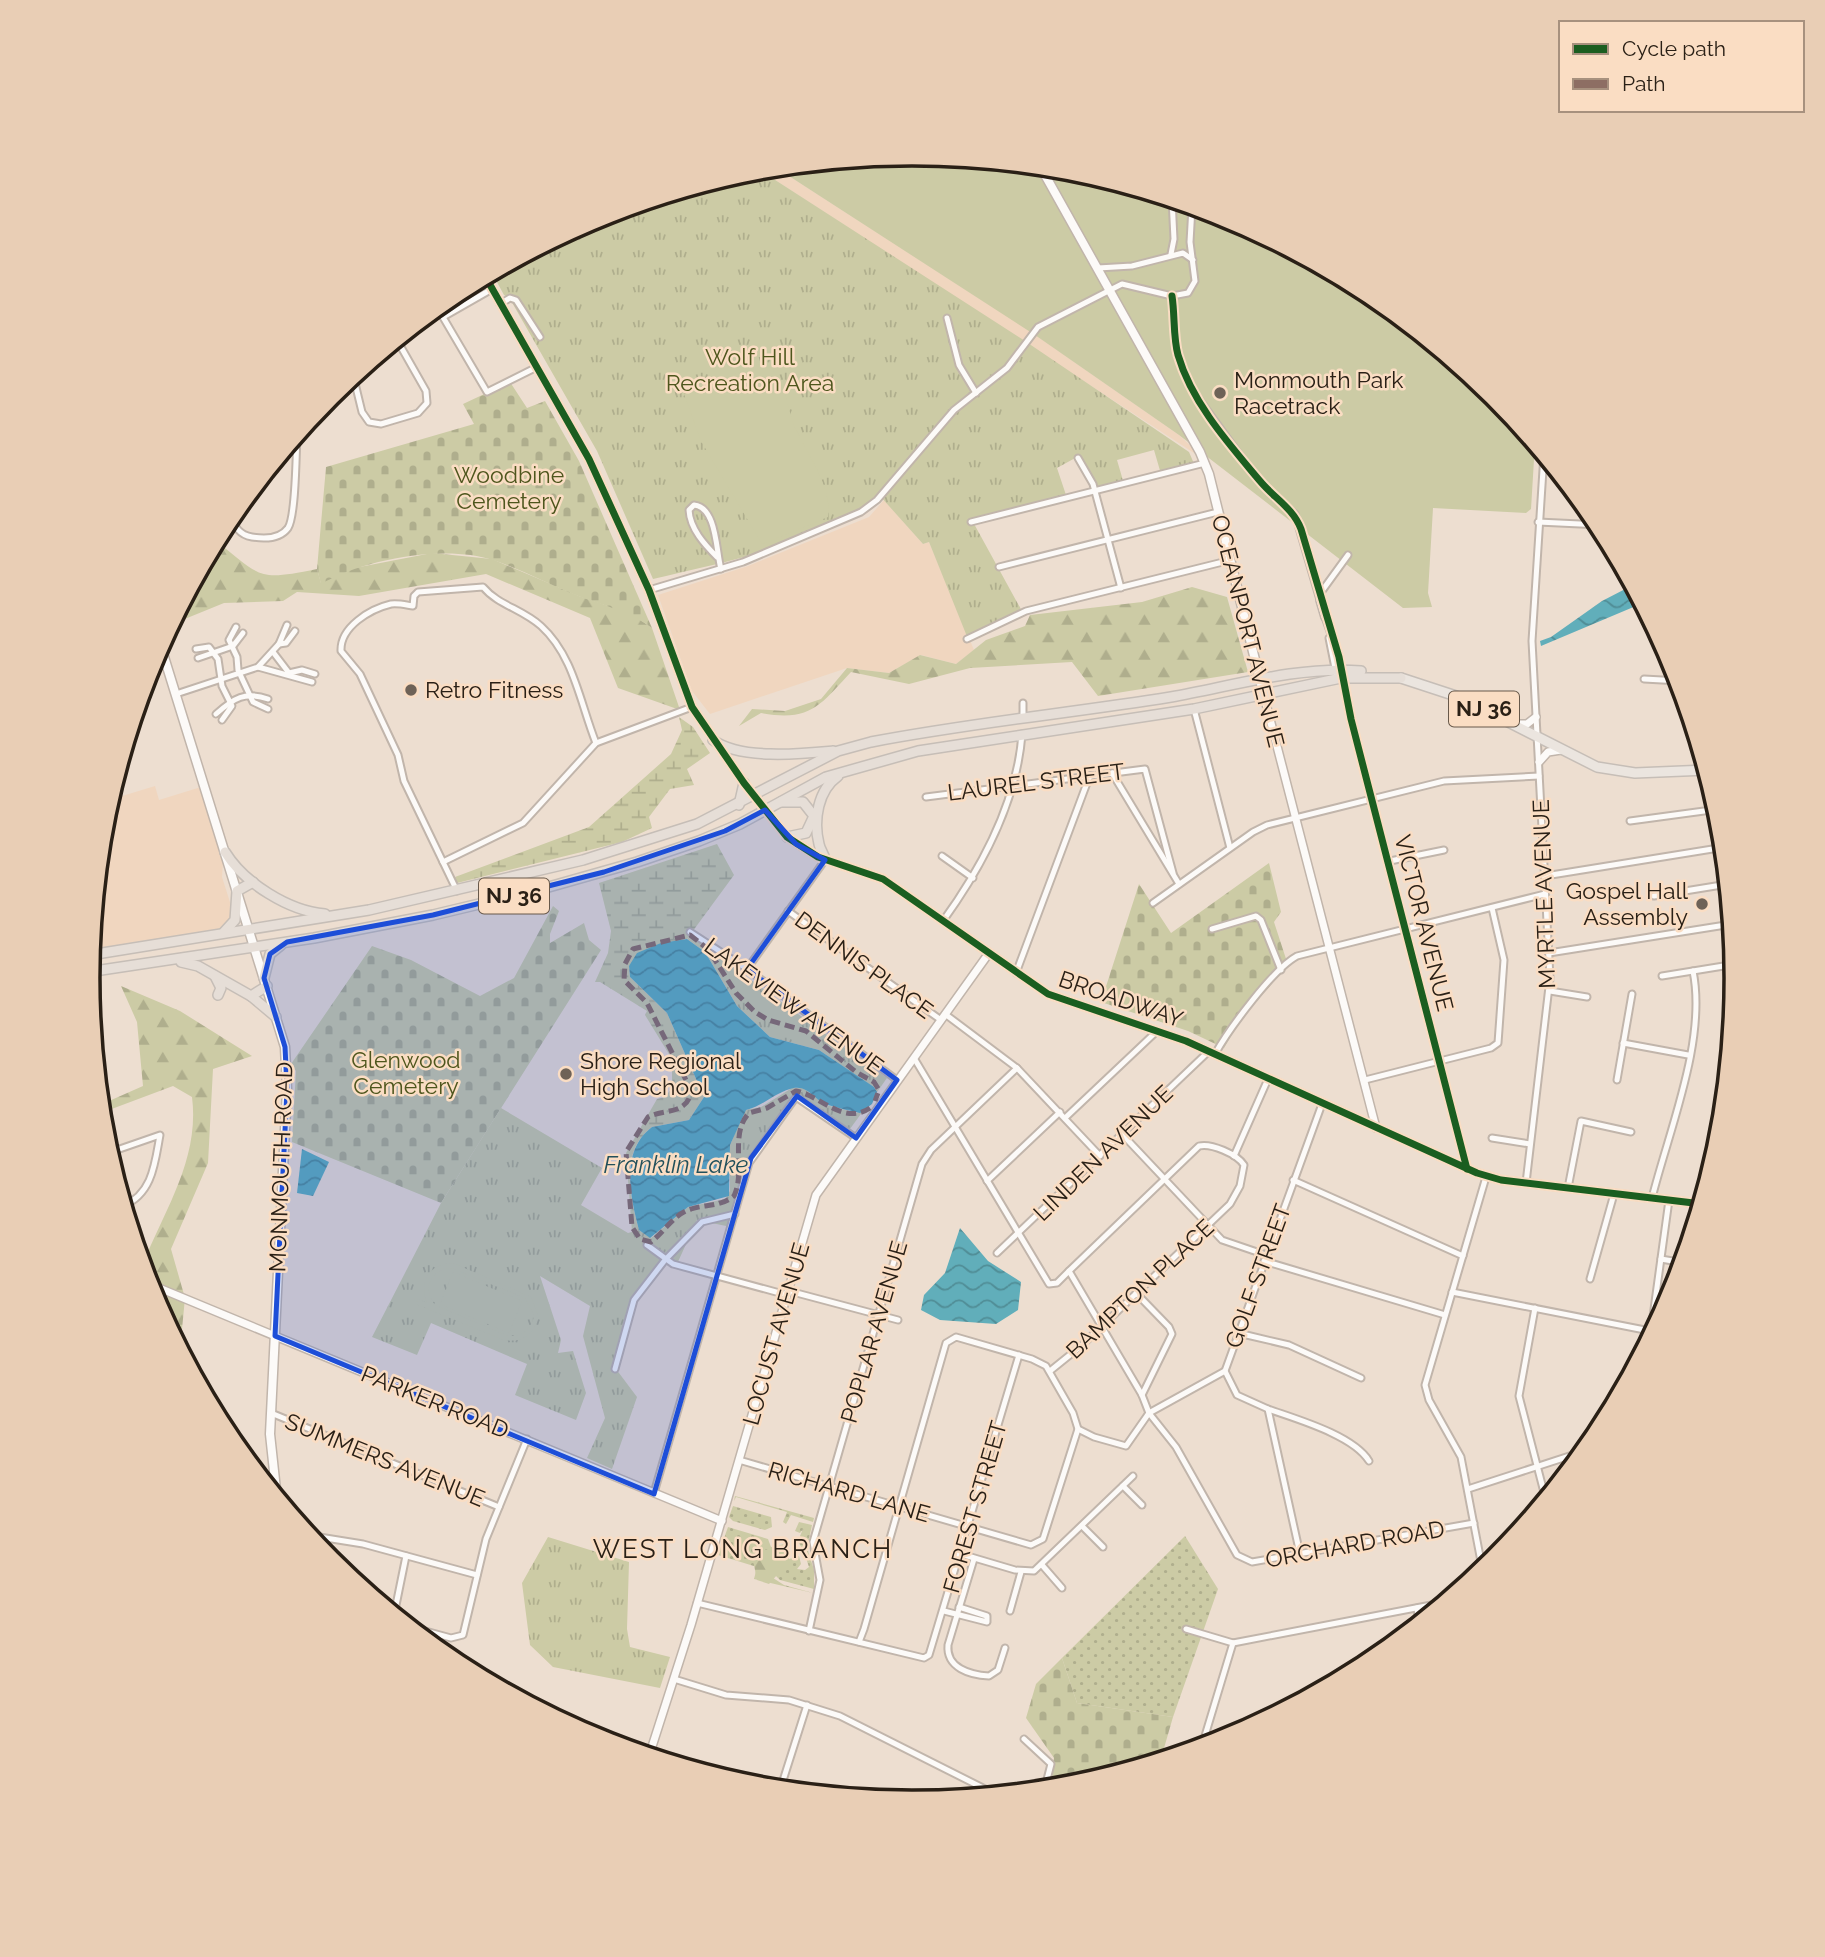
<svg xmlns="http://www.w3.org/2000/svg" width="1825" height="1957" viewBox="0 0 1825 1957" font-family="Raleway,sans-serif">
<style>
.built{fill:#f0d6bf}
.grass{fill:url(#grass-dots)}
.forest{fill:url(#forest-firs)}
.wetland{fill:url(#wetland-marsh)}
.cemetery{fill:url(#cemetery-stones)}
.park{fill:url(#park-tufts)}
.garden{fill:#cccba5;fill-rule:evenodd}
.water{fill:url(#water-waves)}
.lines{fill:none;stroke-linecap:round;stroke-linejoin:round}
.minor-casing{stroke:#c1b5ab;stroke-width:9}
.tertiary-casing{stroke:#c1b5ab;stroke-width:10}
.secondary-casing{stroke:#c1b5ab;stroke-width:11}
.primary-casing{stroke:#c6beb7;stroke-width:12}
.trunk-casing{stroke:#c6beb7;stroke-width:12}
.minor{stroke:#fcfaf8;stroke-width:5}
.tertiary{stroke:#fcfaf8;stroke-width:7}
.secondary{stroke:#fcfaf8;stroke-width:8}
.primary{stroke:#ebe5df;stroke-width:9}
.trunk{stroke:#e6ded7;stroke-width:9}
.quiet{stroke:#8d6e63;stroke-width:5;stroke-dasharray:10 5;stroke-linecap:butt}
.cycleway-casing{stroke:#faddc3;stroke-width:11}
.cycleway{stroke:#1b5e20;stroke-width:7}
.marked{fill:#1d4ed8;fill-opacity:0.2;stroke:#1d4ed8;stroke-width:5;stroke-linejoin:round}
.poi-dot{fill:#6e6257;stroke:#faddc3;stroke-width:2.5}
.labels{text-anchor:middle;stroke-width:5;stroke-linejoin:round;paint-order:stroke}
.shield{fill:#faddc3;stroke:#68594a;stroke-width:2}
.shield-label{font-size:21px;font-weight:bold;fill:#2a2016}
.park-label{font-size:23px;fill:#4e561d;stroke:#faddc3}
.poi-label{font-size:23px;fill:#2a2016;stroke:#faddc3;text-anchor:start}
.street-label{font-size:23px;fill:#2a2016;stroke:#faddc3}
.water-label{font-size:24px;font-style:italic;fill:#22505b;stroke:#faddc3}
.quarter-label{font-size:26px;letter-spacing:2px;fill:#2a2016;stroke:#faddc3}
.rim{fill:none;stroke:#2a2016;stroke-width:3.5}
</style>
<defs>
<pattern id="grass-dots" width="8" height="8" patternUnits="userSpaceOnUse" patternTransform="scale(1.75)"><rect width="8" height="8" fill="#cccba5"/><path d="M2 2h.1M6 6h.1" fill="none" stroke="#afae8d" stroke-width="1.8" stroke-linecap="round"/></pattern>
<pattern id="forest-firs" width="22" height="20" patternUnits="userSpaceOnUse" patternTransform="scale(1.75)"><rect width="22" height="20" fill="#cccba5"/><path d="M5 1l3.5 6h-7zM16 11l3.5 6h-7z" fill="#afae8d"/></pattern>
<pattern id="wetland-marsh" width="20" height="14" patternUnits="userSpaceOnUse" patternTransform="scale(1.75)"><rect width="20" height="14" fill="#cccba5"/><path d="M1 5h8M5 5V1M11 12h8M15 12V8" fill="none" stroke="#afae8d"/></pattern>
<pattern id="cemetery-stones" width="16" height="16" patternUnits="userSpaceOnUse" patternTransform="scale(1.75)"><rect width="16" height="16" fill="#cccba5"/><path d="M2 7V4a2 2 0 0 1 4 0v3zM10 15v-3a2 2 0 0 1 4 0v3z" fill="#afae8d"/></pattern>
<pattern id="park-tufts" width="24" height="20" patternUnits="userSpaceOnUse" patternTransform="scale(1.75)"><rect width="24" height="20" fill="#cccba5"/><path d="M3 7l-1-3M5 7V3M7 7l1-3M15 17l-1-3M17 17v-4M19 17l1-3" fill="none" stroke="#afae8d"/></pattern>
<pattern id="water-waves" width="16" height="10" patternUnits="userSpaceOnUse" patternTransform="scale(1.75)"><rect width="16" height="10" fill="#61aeba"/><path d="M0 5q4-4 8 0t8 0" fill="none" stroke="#508d96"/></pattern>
</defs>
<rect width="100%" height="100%" fill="#edded0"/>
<g class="built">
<path d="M775,167L1027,329L1179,435L1194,449V453L758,169Z"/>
<path d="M884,500L923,544L929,542L974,650L956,664L921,655L889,673L847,668L710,714L692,691L658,595L748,566L869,517Z"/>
<path d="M155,786L159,800L201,787L223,862L222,877L234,915L220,930L90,950L103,817L109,800Z"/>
</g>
<g class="grass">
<path d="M735,1496L814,1518L813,1522L791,1515L786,1524L783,1522L787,1512L736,1497L734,1501Z"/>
<path d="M733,1506L771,1517L772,1527L765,1530L733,1521L729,1517Z"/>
<path d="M799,1522L812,1525L807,1548L805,1544L803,1550L797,1540L804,1541L800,1536L803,1529L800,1533L795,1531Z"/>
<path d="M728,1527L768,1539L771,1547L789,1543L786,1551L789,1559L799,1556L801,1564L797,1569L805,1570L809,1567L804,1552L808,1551L814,1570V1589L780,1580L769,1569L770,1576L784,1585L813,1593L754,1579L757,1567L718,1555Z"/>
<path d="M1185,1536L1218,1589L1173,1717L1077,1703L1062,1658Z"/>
</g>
<g class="forest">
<path d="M216,541C263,578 257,581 317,569L321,583L344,570L432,553L492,559L579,596L632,614L652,628L680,710L618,688L590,618L486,574L359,596L297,592L283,601L224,603L170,625Z"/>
<path d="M1192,587L1227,597L1248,672L1098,696L1072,662L970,668L909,684L851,672C820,705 811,722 761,713L739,726L752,709L785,711L821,699L847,668L889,673L920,655L956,664L986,640L1025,626L1030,615L1142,602Z"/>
<path d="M121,986L180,1011L252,1056L213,1069L208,1163L171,1249L185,1298L180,1350L150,1294L142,1266C164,1211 200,1159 192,1097L173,1086L101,1113L100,1105L143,1086L137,1022Z"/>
<path d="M768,1549L777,1553L786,1565L769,1584L757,1580L752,1555Z"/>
</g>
<g class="wetland">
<path d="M679,717L693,727L710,753L687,769L694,785L670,789L649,817L652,828L622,842L457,883L455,877L589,827L671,754L682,730Z"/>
<path d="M717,844L734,875L687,939L661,944L629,966L630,977L667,1013L704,1097L689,1120L652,1127C619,1152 630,1196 639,1230L632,1232L626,1153L657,1099L665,1097L675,1084L672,1082V1059L645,1015L647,1011L600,982H595L608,953L611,931L599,883Z"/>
</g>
<g class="cemetery">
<path d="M510,382L527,408L545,401L579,461L652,628C627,610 601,605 573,594C547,583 520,569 493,560C445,544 364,559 321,584L317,569L326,467L474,424L463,404Z"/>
<path d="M1269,863L1281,912L1274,922L1288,965L1241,1019L1224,1048L1188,1031L1101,1002L1139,884L1171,933Z"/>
<path d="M553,906L559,911L550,934V943L584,923L589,940L601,950L441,1203L292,1142L296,1071L291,1064L372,946L411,960L480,996L514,978Z"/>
<path d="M1062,1658L1077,1703L1173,1717L1160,1762L1073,1788L1047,1790L1054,1758L1026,1718L1036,1684Z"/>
</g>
<g class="park">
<path d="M758,169L1022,339L1189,452L1195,466L1161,474L1154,450L1117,460L1124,484L1098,490L1077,457L1057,468L1067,498L973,522L1023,613L968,639L929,542L923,544L880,496C820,545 727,561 653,579L597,451L510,299L504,295L492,273L597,216Z"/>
<path d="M690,936L887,1078L875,1095V1088L819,1050L770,1037L737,1006L705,952L687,939Z"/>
<path d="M792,1088H803L826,1105L857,1113L866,1107L847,1133L794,1100L755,1154L731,1227L697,1220L677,1264L666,1260L637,1298L616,1369L637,1397L612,1469L587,1458L605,1418L583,1336L590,1306L540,1276L561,1340L558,1353L573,1351L586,1393L576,1420L515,1395L527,1364L431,1323L417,1355L372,1337L441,1203L501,1108L602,1168L581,1205L628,1233L639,1230L651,1238L688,1207L725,1199L730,1191V1145L745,1110L761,1107Z"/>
<path d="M548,1537L629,1562L627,1629L630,1647L670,1657L660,1688L553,1667L530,1645L522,1583Z"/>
</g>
<g class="garden">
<path d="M913,154L1074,169L1229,216L1371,293L1496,395L1535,443L1531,509L1526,513L1433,508L1428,593L1432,607L1403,608L1179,435L1035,335L775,167Z"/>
<path d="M763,363C769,365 772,368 775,373C785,388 788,408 794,425C805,452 833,486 828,517L762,544L701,441L684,394Z"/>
<path d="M453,1263L531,1297L538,1315C536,1334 523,1343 504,1340L416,1304L418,1299L427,1303C418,1282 430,1263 453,1263ZM451,1268L525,1298L534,1315C532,1330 522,1337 508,1336L435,1305C422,1289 430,1270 451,1268Z"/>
<path d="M453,1272L522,1301L509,1333L440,1304Z"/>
</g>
<g class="water">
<path d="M1633,585L1643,603L1541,646L1540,641L1551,637L1602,601Z"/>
<path d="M687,939L705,952L737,1006L770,1037L819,1050L874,1087L877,1092L872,1104L860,1113C850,1111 839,1108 828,1105C814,1101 808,1083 790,1089C773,1094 763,1106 746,1110L730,1145L729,1196L688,1207L650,1238L639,1230C630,1196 620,1151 652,1127L689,1120L704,1097L667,1013L630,977L629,966L637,953L661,943Z"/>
<path d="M302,1149L329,1162L313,1196L297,1193Z"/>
<path d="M960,1228L988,1261L1021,1282L1018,1310L996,1324L940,1320L921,1310L924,1295L945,1273Z"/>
</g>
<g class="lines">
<defs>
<g id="minor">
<path d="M1171,254L1174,239L1172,199"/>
<path d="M1098,268L1132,266L1183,253L1193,260"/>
<path d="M1172,296L1177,352L1190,387L1244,461L1273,496L1295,514L1320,600"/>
<path d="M500,304L510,298L516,300L540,337"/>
<path d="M437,307L487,392L537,367"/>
<path d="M443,317L492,289"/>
<path d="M947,318L959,365L976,393"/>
<path d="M353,375L362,412L369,422L381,424L418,413L427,403L426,391L397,340"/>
<path d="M1078,458L1093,484L1121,588"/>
<path d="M231,514C233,526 240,535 252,537C264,539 280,539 288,528C296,516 296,452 297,434"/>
<path d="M971,522L1205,463"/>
<path d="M1538,522L1601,525"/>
<path d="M717,557C705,545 690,529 689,510L694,505C717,507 716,552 721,569"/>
<path d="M999,567L1218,512"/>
<path d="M649,590L743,562L861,512L877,500L954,410L1007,368L1038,327L1122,284L1172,296L1188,293L1195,281L1190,242L1192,207"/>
<path d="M1319,595L1348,555"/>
<path d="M1325,617L1339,657L1351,719L1467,1169"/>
<path d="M236,627L229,640L237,657L238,670L253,702L268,709"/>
<path d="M1329,638L1336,673"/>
<path d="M967,639L1026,611L1231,560"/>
<path d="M279,644L286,643L295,631"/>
<path d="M196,649L209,647L218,659L222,686L232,706L222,720"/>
<path d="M273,652L289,673L302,670L315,674"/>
<path d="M198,658L233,646L243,633"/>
<path d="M258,667L312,682"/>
<path d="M1644,679L1680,681"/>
<path d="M176,694L258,667L279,644L287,625"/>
<path d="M1194,709L1230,848"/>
<path d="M216,714C234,698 245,691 268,699"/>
<path d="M1023,717V703"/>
<path d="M1112,773L1179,884"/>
<path d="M926,797L1145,769L1173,873"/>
<path d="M1630,821L1719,809"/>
<path d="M942,856L973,878"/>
<path d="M1390,861L1444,850"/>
<path d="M443,862L404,781L398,755L360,674L341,651C340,627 370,609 391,604C398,603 406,605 413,606L414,596L418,592L483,587C498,605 522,609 541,626C574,656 580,703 596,743"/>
<path d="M1545,876L1725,847"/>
<path d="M457,891L443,862L523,823L596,743L692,707"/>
<path d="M1654,896L1728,884"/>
<path d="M1153,903L1253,832L1267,825L1444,781L1539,776"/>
<path d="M788,911L941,1020"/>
<path d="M943,921C982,867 1017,801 1022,734"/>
<path d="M1212,929L1256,916L1261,920L1281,970"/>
<path d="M690,932L747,969L897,1080"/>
<path d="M1549,953L1732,924"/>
<path d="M747,969L825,860"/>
<path d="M1016,973L1090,775"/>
<path d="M1662,976L1736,964"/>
<path d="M1550,991L1587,997"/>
<path d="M945,1014L1017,1068L1100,1156"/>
<path d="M1623,1043L1688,1055"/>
<path d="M1215,1054C1229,1029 1273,969 1297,956L1545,894"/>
<path d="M914,1058L1049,1284L1057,1283L1069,1271L1199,1146C1211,1143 1237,1154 1244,1165L1240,1186L1230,1204L1081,1346L1050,1371"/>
<path d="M1365,1080L1491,1048L1498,1043L1504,960L1492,908"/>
<path d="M1617,1080L1632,994"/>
<path d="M1065,1118L1157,1031"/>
<path d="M1122,1134L1222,1240L1266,1255"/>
<path d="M1492,1138L1530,1144"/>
<path d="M108,1153L160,1135C155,1162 153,1194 123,1206"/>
<path d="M1234,1156L1268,1079"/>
<path d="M1293,1180L1463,1256"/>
<path d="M987,1181L1060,1112"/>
<path d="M1526,1183L1550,978L1532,641L1544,454"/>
<path d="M1568,1188L1581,1121L1631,1132"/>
<path d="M1652,1198C1669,1130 1707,1040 1693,971"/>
<path d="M647,1245L673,1264L787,1295"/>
<path d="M997,1253L1209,1051"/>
<path d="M1661,1259L1684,1263"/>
<path d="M1264,1261L1445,1315"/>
<path d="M1069,1271L1142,1395L1149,1413L1176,1447L1237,1555L1252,1562L1474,1523"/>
<path d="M1590,1279L1614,1194"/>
<path d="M789,1291L898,1320"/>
<path d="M1452,1292L1655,1332"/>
<path d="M1136,1293L1169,1327L1172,1334L1142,1395"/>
<path d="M1535,1308L1519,1396L1546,1500"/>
<path d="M1651,1331L1669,1200"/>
<path d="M1238,1333L1289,1345L1361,1378"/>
<path d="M615,1369L634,1300L665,1260L702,1222L735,1214"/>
<path d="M1268,1409C1296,1419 1353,1435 1369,1461"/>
<path d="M271,1413L499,1507"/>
<path d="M1078,1429L1094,1437L1126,1446L1149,1413L1225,1371"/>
<path d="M739,1460C836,1489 934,1516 1031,1545L1043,1539L1078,1429L1073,1413L1046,1366L1032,1359L956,1337L946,1343L864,1629L859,1642"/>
<path d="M1123,1486L1142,1505"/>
<path d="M1468,1489L1588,1450"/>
<path d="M654,1493L749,1163L796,1097L856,1138"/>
<path d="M1082,1526L1103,1547"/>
<path d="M307,1535L363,1544L477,1575"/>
<path d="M961,1554L1015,1570L1034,1571L1133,1476"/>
<path d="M1300,1554L1268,1409L1237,1395L1225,1371L1322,1104"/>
<path d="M974,1559L948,1645C946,1668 970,1675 989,1676L998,1670L1005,1648"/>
<path d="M1042,1565L1062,1588"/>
<path d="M1483,1572L1461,1457L1429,1400L1425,1385L1486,1177"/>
<path d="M697,1603L924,1658L929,1655L1019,1355"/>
<path d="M1417,1608L1419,1625"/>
<path d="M944,1611L987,1622V1616L959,1607"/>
<path d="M1010,1611L1021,1572"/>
<path d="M394,1615L406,1556"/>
<path d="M407,1626L451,1638L463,1635L486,1539L527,1439"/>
<path d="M1186,1629L1233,1643L1447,1602"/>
<path d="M809,1631L820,1580L813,1542L922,1164L931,1150L1017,1068"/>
<path d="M674,1679L726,1695L789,1700L840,1716L997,1795"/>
<path d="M1024,1739L1051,1764L1044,1791"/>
<path d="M1201,1749L1233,1643"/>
<path d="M780,1790L807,1705"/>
</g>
<g id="tertiary">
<path d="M485,276L589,459L649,590L692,707L744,783L787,837L818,857L883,879L1048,994L1186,1041L1477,1173L1501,1180L1702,1204"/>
<path d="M1320,600L1325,617"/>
<path d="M1264,696L1376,1128"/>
<path d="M1515,724H1527L1536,717"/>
<path d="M1539,762L1548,752L1561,750"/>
<path d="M147,1283L722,1521"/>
<path d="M649,1756L691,1625L816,1195L989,953"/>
</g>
<g id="secondary">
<path d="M1040,166L1200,452L1209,474L1264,696"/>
<path d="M160,644L285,1047L287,1089L270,1434L277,1499"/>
</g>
<path id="primary" d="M1401,678L1459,697L1597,767L1635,773L1707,770"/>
<g id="trunk">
<path d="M713,740C740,760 801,754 833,751"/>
<path d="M781,802H803L814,816L806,833L787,837"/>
<path d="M739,805L744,783"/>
<path d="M225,852C244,883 289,911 325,914"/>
<path d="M825,860C824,853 820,850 819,844C813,820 818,790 838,776"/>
<path d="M224,932L235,920L237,891L253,882"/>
<path d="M90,955L369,910L583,860L697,824L838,751L871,742C970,723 1071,713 1171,697C1233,686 1297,666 1361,671"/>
<path d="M181,962L198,966L251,996L267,986"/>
<path d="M88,972L314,938L433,915L538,890L637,862L699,841L740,824L826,777L918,751L1194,709L1341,678H1401"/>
<path d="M215,976L221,988L218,995"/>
<path d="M264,978L270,954L281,945"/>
<path d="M251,996L276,1017"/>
</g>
</defs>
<use href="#minor" class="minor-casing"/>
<use href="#tertiary" class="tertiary-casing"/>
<use href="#secondary" class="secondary-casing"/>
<use href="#primary" class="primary-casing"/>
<use href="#trunk" class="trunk-casing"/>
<use href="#minor" class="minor"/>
<use href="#tertiary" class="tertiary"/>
<use href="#secondary" class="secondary"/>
<use href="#primary" class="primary"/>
<use href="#trunk" class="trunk"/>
<path class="quiet" d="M870,1108C843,1126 820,1095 796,1091L767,1108L749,1113C729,1134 746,1171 734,1196C720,1207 706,1204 691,1209C674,1214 664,1232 651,1242L640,1239L632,1227L626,1152L648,1117C663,1109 689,1115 691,1090L647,1003L624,980L625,964L633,949L690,935L708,949L736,993L755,1012L768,1020L806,1031L856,1072L874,1082L879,1090L875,1101"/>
<defs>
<g id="cycleway">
<path d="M485,276L589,459L649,590L692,707L744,783L787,837L818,857L883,879L1048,994L1186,1041L1477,1173L1501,1180L1702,1204"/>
<path d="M1172,296C1175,315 1173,337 1178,355C1192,403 1229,444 1260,481C1274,498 1293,508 1301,529L1339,657L1351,719L1467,1169"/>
</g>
</defs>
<use href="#cycleway" class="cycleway-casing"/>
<use href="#cycleway" class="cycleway"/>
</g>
<path class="marked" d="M765,810L796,844L825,860L747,969L897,1080L856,1138L797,1096L751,1158L654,1494L275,1336L287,1089L285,1047L264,978L270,954L287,942L433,915L604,872L725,831Z"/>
<g class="poi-dot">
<circle cx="1220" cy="393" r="7"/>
<circle cx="411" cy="690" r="7"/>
<circle cx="1702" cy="904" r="7"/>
<circle cx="566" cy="1074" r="7"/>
</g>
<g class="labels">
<g class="shield">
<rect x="1449" y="691.5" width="70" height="35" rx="5"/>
<rect x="479" y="878.5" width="70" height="35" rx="5"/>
</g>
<g class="shield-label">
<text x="1484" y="716">NJ 36</text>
<text x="514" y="903">NJ 36</text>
</g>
<g class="park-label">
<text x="750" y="365">Wolf Hill<tspan x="750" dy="26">Recreation Area</tspan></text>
<text x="509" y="483">Woodbine<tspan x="509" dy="26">Cemetery</tspan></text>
<text x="406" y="1068">Glenwood<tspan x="406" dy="26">Cemetery</tspan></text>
</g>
<g class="poi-label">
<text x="1234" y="388">Monmouth Park<tspan x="1234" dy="26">Racetrack</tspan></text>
<text x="425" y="698">Retro Fitness</text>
<text x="1688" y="899" text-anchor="end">Gospel Hall<tspan x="1688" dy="26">Assembly</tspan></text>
<text x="580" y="1069">Shore Regional<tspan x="580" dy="26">High School</tspan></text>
</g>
<g class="street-label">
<text transform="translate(1248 631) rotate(76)" y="8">OCEANPORT AVENUE</text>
<text transform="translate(1036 782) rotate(-7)" y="8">LAUREL STREET</text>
<text transform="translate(1544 894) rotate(-92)" y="8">MYRTLE AVENUE</text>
<text transform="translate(1424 923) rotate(76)" y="8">VICTOR AVENUE</text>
<text transform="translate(864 965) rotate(36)" y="8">DENNIS PLACE</text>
<text transform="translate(1121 999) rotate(19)" y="8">BROADWAY</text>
<text transform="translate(794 1006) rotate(36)" y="8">LAKEVIEW AVENUE</text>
<text transform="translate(1103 1153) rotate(-44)" y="8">LINDEN AVENUE</text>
<text transform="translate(281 1167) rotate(-88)" y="8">MONMOUTH ROAD</text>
<text transform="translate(1258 1276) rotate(-70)" y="8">GOLF STREET</text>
<text transform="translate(1140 1289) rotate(-43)" y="8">BAMPTON PLACE</text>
<text transform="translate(874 1332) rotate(-74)" y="8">POPLAR AVENUE</text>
<text transform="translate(776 1334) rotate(-74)" y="8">LOCUST AVENUE</text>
<text transform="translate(435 1402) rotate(22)" y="8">PARKER ROAD</text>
<text transform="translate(385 1460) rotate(22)" y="8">SUMMERS AVENUE</text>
<text transform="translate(849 1492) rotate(16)" y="8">RICHARD LANE</text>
<text transform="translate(975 1507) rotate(-74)" y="8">FOREST STREET</text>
<text transform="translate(1355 1544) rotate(-10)" y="8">ORCHARD ROAD</text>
</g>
<g class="water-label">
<text x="676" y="1173">Franklin Lake</text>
</g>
<g class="quarter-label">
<text x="743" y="1558">WEST LONG BRANCH</text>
</g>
</g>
<path d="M0 0H1825V1957H0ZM100 978a812 812 0 1 1 1624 0a812 812 0 1 1-1624 0Z" fill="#e9ceb5" fill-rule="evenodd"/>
<path class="rim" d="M100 978a812 812 0 1 1 1624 0a812 812 0 1 1-1624 0Z"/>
<rect x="1559" y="21" width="245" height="91" fill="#faddc3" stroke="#a7917e" stroke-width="2"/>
<rect x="1573" y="44" width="35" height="10" fill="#1b5e20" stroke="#a7917e" stroke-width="2"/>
<text x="1622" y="56" font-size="21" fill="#2a2016">Cycle path</text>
<rect x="1573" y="79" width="35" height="10" fill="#8d6e63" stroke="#a7917e" stroke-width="2"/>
<text x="1622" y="91" font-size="21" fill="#2a2016">Path</text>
</svg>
